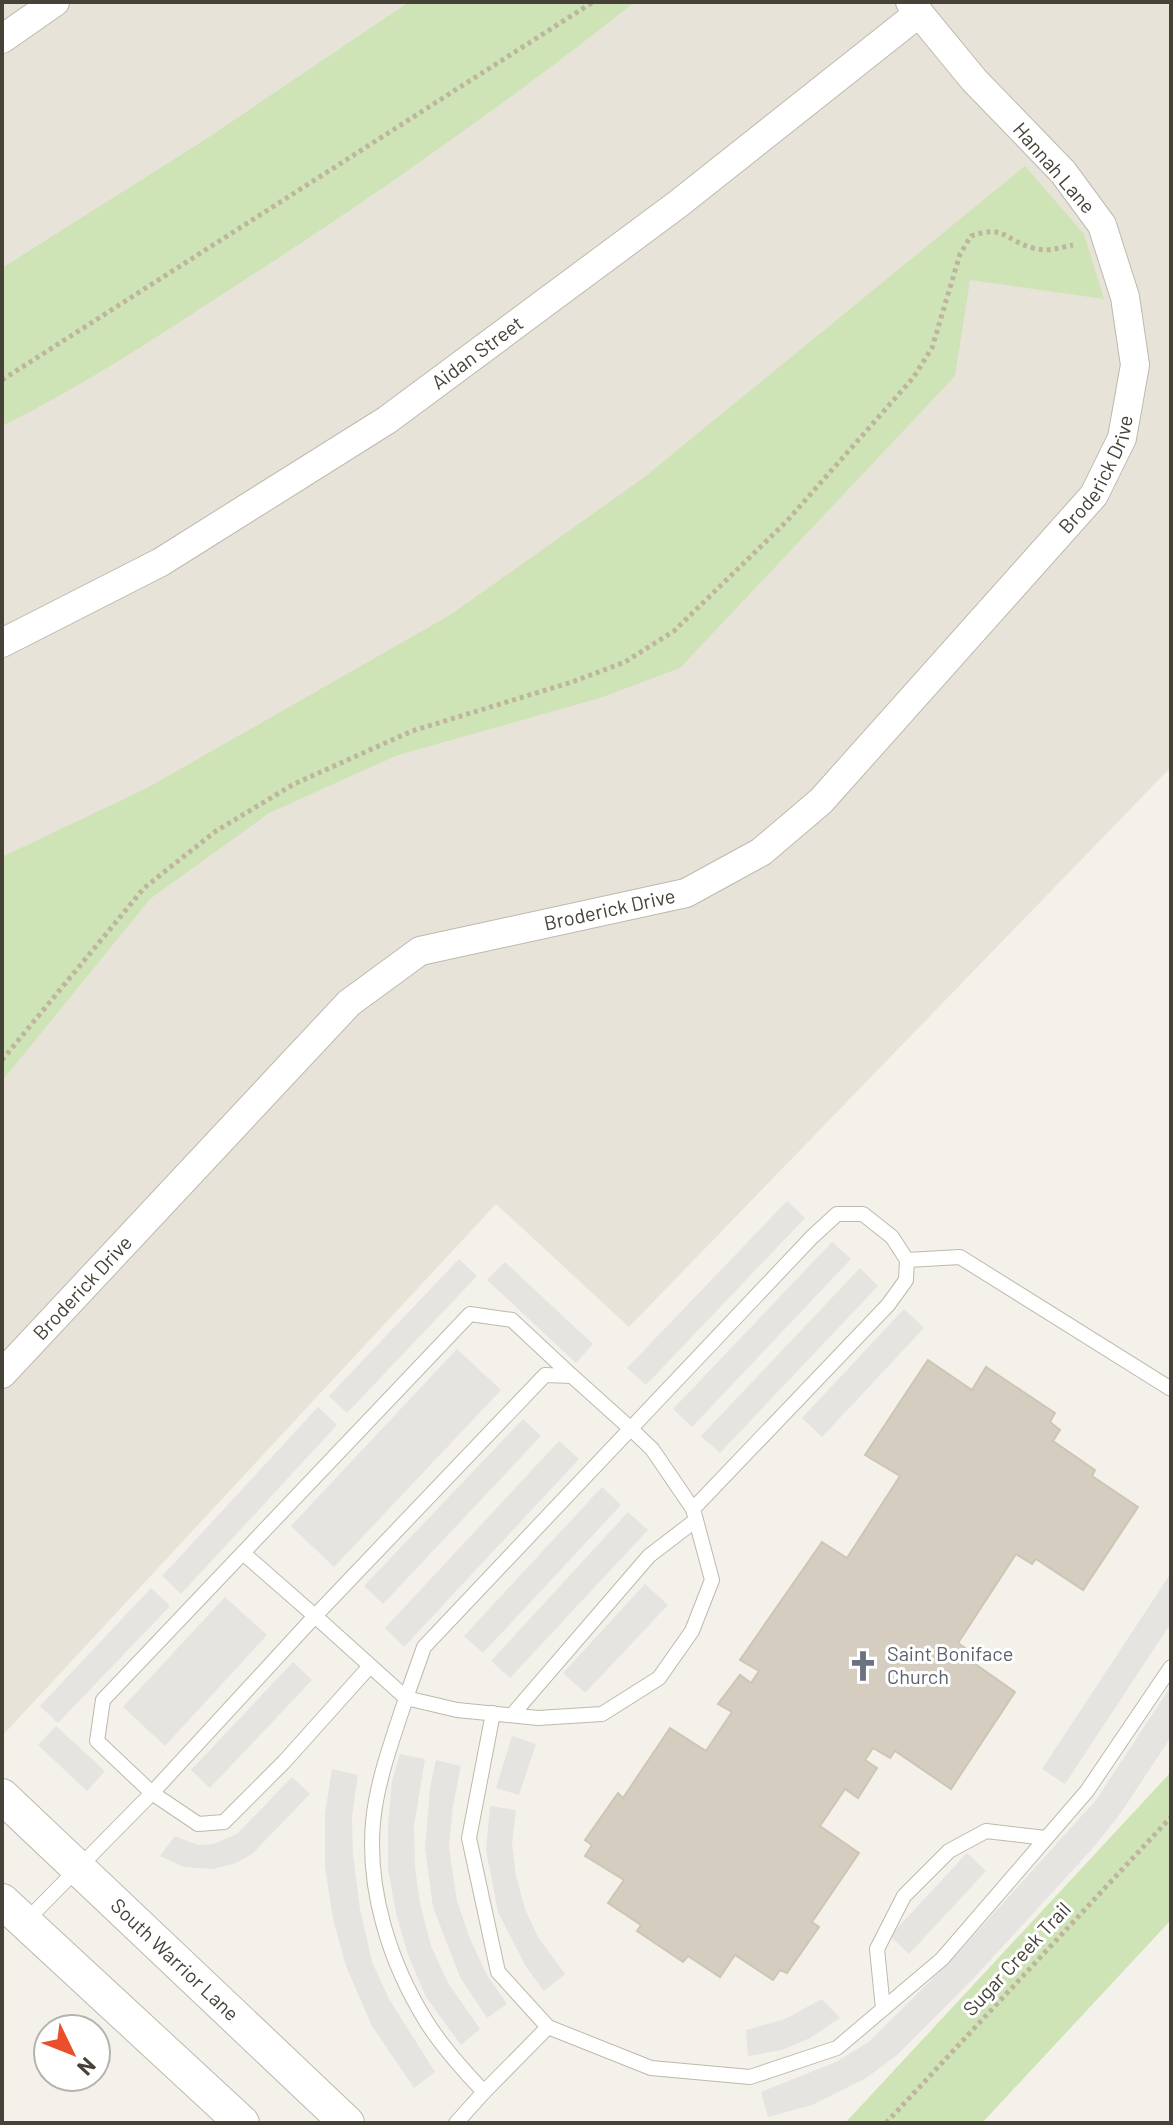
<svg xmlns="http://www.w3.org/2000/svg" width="1173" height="2125" viewBox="0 0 1173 2125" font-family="Barlow,sans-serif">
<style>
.residential{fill:#e7e3d8}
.green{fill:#cee4b6}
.parking{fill:#e5e4e1}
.building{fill:#d4cdc0;stroke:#cfc5b4;stroke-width:2}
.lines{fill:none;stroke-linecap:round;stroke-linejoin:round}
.service-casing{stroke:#beb9ad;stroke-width:16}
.minor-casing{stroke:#beb9ad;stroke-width:30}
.tertiary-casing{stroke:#beb9ad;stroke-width:36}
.path{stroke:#bfb59f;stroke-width:5;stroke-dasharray:4 4;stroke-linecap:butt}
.service{stroke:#fff;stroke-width:14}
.minor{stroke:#fff;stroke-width:28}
.tertiary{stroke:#fff;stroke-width:34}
.labels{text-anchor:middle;stroke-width:6;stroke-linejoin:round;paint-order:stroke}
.street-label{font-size:20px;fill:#474238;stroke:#fff}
.worship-label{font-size:20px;fill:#5b616d;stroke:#fff;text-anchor:start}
</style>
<rect width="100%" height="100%" fill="#f4f1ea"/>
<path class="residential" d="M2,2H1171V767L629,1327L496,1204L2,1736Z"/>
<g class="green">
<path d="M409,2H635C501,108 359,207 215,299C146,344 76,390 2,426V268L203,141Z"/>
<path d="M1025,166L1084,234L1104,299L970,280L955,376L680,668L600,698L398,755L269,813L150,899L2,1081V857L147,788L450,615L642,479Z"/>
<path d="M1171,1772V1920L982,2123H845Z"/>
</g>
<g class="parking">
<path d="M787,1201L805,1218L646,1385L627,1368Z"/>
<path d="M832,1242L851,1259L692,1427L673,1409Z"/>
<path d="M459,1259L477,1276L347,1413L329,1396Z"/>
<path d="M505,1262L593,1344L576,1363L487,1280Z"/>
<path d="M860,1268L878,1286L720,1453L701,1436Z"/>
<path d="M904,1309L924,1328L822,1437L802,1418Z"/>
<path d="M457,1349L501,1390L334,1567L291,1526Z"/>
<path d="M318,1407L337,1425L181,1594L162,1576Z"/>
<path d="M523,1419L541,1436L383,1604L364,1586Z"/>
<path d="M559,1441L579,1459L404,1647L385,1628Z"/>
<path d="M602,1487L621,1505L483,1653L464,1636Z"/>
<path d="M628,1512L648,1530L510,1678L491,1661Z"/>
<path d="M1171,1573V1623L1065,1784L1042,1769Z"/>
<path d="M645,1584L668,1605L585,1693L563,1673Z"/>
<path d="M151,1588L170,1606L58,1723L40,1706Z"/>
<path d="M225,1597L267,1635L165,1746L123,1707Z"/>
<path d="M293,1662L312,1680L210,1788L191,1770Z"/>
<path d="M1171,1686V1737L1120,1814L1093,1848L971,1981L896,2056L866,2078L812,2105L768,2117L761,2092L836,2062L870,2041L957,1954L1096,1800Z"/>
<path d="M56,1726L105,1771L87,1791L38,1745Z"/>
<path d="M512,1736L536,1744L519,1795L496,1788Z"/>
<path d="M400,1754L425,1759L414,1826L415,1867L420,1903L431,1946L448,1983L480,2029L461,2045L426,1997L408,1955L396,1913L388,1869V1825L392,1781Z"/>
<path d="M436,1760L461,1766L453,1806L449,1847L457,1901L470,1939L487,1975L507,2004L487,2018L460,1977L433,1907L425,1848L430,1788Z"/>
<path d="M332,1769L358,1775L352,1816L353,1856L360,1909L372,1962L389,1999L435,2072L414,2088L372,2026L346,1966L333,1919L325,1866V1814Z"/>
<path d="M292,1777L310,1794L252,1854L236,1863L213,1869L184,1867L160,1856L175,1836L198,1845L213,1844L237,1834Z"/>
<path d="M490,1806L516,1810L512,1844L516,1876L525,1909L538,1937L565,1974L544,1991L526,1967L498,1912L486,1850Z"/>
<path d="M967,1853L986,1871L909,1954L890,1936Z"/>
<path d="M822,1999L840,2018L810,2038L782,2050L748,2056L746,2030L785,2019Z"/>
</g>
<path class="building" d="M928,1360L972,1390L986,1367L1055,1413L1050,1422L1060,1430L1053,1441L1095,1470L1092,1476L1138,1507L1083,1590L1036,1559L1032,1564L1016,1554L958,1643L965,1648L961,1654L1015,1692L951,1789L895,1751L890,1758L873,1748L865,1760L877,1768L858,1798L845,1789L820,1826L859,1853L812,1922L819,1927L787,1973L780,1970L773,1980L735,1955L720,1977L688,1956L683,1962L637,1931L641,1925L608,1903L624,1880L585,1856L592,1845L585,1840L618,1793L623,1798L670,1728L706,1751L732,1712L718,1704L740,1675L751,1683L759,1671L740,1660L822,1542L847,1558L900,1476L865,1455Z"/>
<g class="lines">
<defs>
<g id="service">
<path d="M907,1260L960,1257L1171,1389"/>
<path d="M243,1553L315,1616L545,1375L572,1376L631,1429L652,1449L693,1509L712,1580L692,1631L659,1678L602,1714L538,1718L457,1710L406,1698L424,1647L812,1237L837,1214H863L892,1237L907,1260L906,1280L888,1305L693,1509"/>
<path d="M370,1666L284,1762L224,1822L198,1824L152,1793L97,1741L103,1700L470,1314L512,1320L572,1376"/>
<path d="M493,1713L469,1838L498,1972L548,2027L651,2068L750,2077L837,2048L942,1959L1087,1791L1171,1667"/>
<path d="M512,1715L649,1556L696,1520"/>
<path d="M25,1922L152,1793L315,1616L406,1698C393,1738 377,1780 373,1822C367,1891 390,1963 426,2021C442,2047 463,2070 484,2092L456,2123"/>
<path d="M883,2009L877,1949L904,1896L949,1851L986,1831L1046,1838"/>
<path d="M484,2092L548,2027"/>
</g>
<g id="minor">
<path d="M2,39L55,2"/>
<path id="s1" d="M2,643L161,562L387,420L678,204L919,13"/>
<path id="s2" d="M2,1374L349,1003L420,951L686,893L761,852L821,801L1094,495L1122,438L1135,365L1125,297L1102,225L1063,172L974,80L910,2"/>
</g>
<g id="tertiary">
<path id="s3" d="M2,1796L347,2123"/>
<path d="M2,1901L242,2123"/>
</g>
</defs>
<use href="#service" class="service-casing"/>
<use href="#minor" class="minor-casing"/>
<use href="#tertiary" class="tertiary-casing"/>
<g class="path">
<path d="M2,380L593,2"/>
<path d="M2,1060L144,888L216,831L294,784L412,731L572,682L625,662L674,631L787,521L913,378L932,348L960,254L971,236C1005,224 1004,240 1033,248C1047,252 1059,248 1073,245"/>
<path d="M886,2123L1171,1817"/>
</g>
<use href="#service" class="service"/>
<use href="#minor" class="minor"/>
<use href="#tertiary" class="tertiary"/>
</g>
<defs>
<symbol id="church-bare" viewBox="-9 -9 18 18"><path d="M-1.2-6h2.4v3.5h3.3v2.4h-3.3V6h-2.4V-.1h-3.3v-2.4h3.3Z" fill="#6b7280" stroke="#fff" stroke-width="2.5" paint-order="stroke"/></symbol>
</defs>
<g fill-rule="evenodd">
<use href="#church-bare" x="841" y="1644" width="44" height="44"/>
</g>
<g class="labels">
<g class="street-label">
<text transform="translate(1054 168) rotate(49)" y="7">Hannah Lane</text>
<text dy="7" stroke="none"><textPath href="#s1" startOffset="558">Aidan Street</textPath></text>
<text dy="7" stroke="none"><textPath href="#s2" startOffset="1462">Broderick Drive</textPath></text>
<text dy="7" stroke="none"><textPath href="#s2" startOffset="790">Broderick Drive</textPath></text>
<text dy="7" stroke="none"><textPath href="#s2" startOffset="118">Broderick Drive</textPath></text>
<text dy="7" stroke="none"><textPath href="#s3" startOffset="238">South Warrior Lane</textPath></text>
<text transform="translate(1017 1959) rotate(-47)" y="7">Sugar Creek Trail</text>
</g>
<g class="worship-label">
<text x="887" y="1661">Saint Boniface<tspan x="887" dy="23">Church</tspan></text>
</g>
</g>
<rect width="1173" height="2125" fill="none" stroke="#474238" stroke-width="8"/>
<g transform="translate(72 2053) rotate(133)"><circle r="38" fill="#ffffff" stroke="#b5b3af" stroke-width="2"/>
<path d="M0-6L14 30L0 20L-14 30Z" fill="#e94f2b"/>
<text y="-12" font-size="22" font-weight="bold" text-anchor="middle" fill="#474238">N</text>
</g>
</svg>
